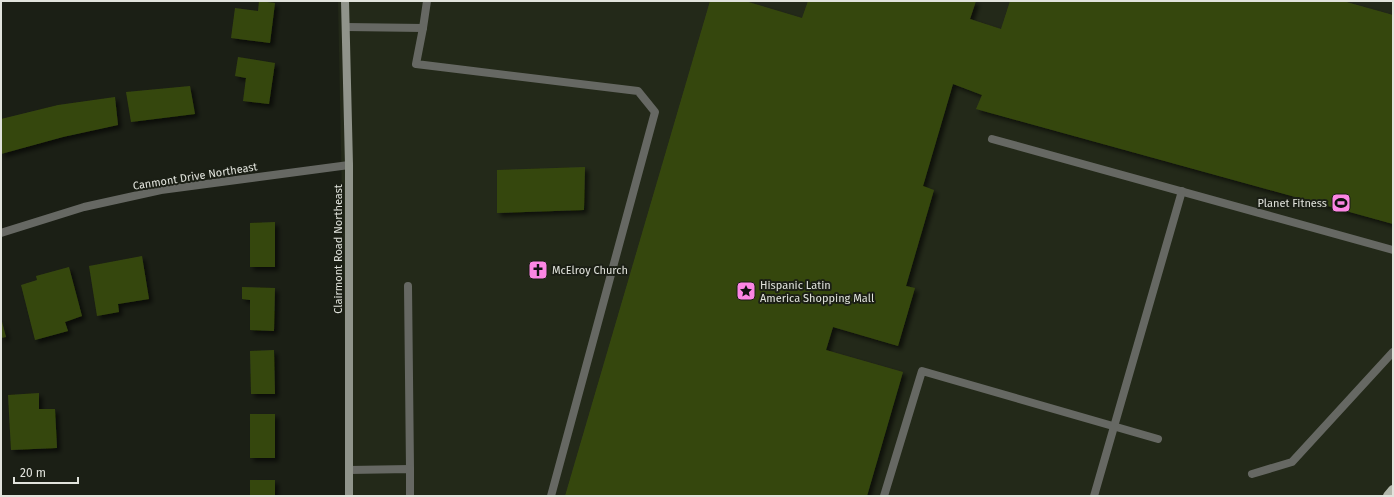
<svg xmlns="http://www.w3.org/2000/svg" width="1394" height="497" viewBox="0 0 1394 497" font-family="'Fira Sans',sans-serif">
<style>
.built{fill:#232919}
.building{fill:#36470f;filter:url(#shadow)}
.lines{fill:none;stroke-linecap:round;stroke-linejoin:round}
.lane{stroke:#666863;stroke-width:8}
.street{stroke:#666863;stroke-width:8}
.secondary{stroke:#90948b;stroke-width:8}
.primary{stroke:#b1b6aa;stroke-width:10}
.labels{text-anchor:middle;stroke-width:4;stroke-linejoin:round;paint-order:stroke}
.street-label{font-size:11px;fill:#e1e3dc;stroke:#1b1f15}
.poi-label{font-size:11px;fill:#e1e3dc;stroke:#1b1f15;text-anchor:start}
</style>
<defs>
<filter id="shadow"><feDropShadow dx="3.5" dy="3.5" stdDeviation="2" flood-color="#0009"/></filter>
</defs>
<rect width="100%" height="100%" fill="#1b1f15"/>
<path class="built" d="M338,1H1393V496H348Z"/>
<g class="building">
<path d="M259,1L275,3L270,43L231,38L235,8L258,11Z"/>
<path d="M710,1H745L802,18L808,1H976L970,19L1001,29L1010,1H1343L1393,15V224L976,109L982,95L953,84L923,186L934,190L906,286L915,288L898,346L833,327L826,350L903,372L867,496H565Z"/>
<path d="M238,57L275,63L269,104L243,101L246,78L235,76Z"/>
<path d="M190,86L195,114L131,122L126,92Z"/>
<path d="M115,97L118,125L63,137L1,154V119L58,105Z"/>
<path d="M585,167L584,210L497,213V170Z"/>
<path d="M275,222V267H250V223Z"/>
<path d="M142,256L149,299L118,304L119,312L97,316L89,266Z"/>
<path d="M69,267L82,316L65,322L68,331L35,340L21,285L37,280L36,276Z"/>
<path d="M242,287L275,288L274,331L250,330V300L242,299Z"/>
<path d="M1,318L6,337L1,338Z"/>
<path d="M274,350L275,394H251L250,351Z"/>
<path d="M39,393V409H55L57,448L11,450L8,395Z"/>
<rect x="250" y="414" width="25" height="44"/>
<rect x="250" y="480" width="25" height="16"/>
</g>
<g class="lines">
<g class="lane">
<path d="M346,27L423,28L427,1"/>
<path d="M423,28L416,64L638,91L655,112L551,496"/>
<path d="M992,139L1393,250"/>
<path d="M408,286L410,469"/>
<path d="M349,470L410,469V496"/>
<path d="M1252,474L1292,462L1393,352"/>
<path d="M884,496L922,371L1158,439"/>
<path d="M1094,496L1182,191"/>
</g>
<path class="street" d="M1,233L84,207L161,190L349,165"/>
<path class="secondary" d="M345,1L349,165V496"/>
<path class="primary" d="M1388,496L1393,490"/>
</g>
<defs>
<symbol id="stadium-square" viewBox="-11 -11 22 22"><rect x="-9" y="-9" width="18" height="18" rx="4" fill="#fc86e4" stroke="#1b1f15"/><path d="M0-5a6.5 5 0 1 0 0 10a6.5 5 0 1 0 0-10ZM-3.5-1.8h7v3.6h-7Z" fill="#111"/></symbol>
<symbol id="church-square" viewBox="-11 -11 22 22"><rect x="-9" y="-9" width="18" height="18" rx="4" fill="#fc86e4" stroke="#1b1f15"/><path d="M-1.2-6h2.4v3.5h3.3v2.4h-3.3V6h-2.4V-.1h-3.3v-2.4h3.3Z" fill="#111"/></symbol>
<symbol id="sight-square" viewBox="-11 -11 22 22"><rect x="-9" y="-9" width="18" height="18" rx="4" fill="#fc86e4" stroke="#1b1f15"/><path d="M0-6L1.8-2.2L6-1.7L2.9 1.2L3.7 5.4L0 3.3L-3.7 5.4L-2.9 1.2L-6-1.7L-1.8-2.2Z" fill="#111"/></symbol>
</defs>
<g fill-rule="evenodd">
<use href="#stadium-square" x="1330" y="192" width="22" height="22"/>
<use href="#church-square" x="527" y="259" width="22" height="22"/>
<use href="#sight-square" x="735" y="280" width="22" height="22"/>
</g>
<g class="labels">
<g class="street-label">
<text transform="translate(195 176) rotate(-9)" y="4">Canmont Drive Northeast</text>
<text transform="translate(338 249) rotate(-90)" y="4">Clairmont Road Northeast</text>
</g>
<g class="poi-label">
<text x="1327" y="207" text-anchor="end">Planet Fitness</text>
<text x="552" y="274">McElroy Church</text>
<text x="760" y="289">Hispanic Latin<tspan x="760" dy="13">America Shopping Mall</tspan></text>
</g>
</g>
<rect width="1394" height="497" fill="none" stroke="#e1e3dc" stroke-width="4"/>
<path d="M14 477v6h64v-6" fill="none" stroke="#e1e3dc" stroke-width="2"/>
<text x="20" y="477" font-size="12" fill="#e1e3dc" stroke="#1b1f15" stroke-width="3" paint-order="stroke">20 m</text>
</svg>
